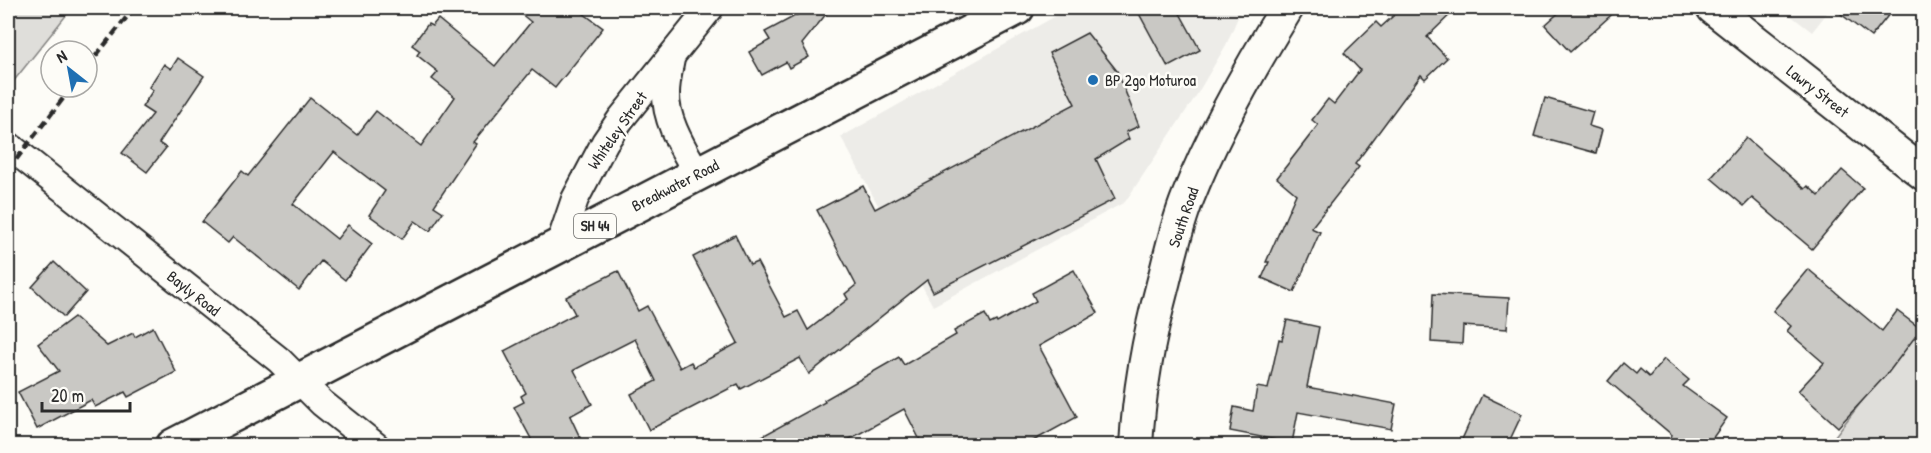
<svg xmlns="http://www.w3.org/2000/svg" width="1931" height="453" viewBox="0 0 1931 453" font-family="'Patrick Hand',sans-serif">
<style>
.built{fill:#edece8}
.green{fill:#dfdeda;stroke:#858482;stroke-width:1.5}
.building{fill:#c9c8c4;stroke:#2b2b2b;stroke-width:1.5}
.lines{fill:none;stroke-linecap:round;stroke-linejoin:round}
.minor-casing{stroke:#2b2b2b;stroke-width:30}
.tertiary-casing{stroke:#2b2b2b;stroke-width:36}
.trunk-casing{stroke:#2b2b2b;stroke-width:38}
.minor{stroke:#fdfcf7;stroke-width:26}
.tertiary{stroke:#fdfcf7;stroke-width:32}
.trunk{stroke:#fdfcf7;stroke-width:33}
.rail{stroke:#2b2b2b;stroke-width:4.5;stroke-dasharray:9 4.5;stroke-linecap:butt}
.poi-dot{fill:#1f6fb2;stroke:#fdfcf7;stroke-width:2}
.labels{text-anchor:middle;stroke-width:5;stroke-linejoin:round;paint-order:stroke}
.shield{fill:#fdfcf7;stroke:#6a6a68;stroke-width:1.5}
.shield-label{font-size:15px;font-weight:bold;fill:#2b2b2b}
.poi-label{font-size:16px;fill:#2b2b2b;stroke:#fdfcf7;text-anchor:start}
.street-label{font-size:16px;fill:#2b2b2b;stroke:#fdfcf7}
</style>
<rect width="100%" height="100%" fill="#fdfcf7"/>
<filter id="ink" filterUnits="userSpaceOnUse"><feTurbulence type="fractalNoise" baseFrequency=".0167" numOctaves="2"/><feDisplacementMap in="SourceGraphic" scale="12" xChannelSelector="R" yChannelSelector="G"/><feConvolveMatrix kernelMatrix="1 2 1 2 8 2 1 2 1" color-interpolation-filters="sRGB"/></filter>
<g filter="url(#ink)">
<g class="built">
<path d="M1070,8H1242L1226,45L1196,96L1125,202L933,306L841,137Z"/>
<path d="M1781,8H1831L1812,32Z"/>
</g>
<g class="green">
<path d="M8,8H72L8,88Z"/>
<path d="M1923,322V445H1828Z"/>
</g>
<g class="building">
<path d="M514,8H576L603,28L555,88L532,70L473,142L476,144L434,206L443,212L430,231L415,221L402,239L369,215L385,191L334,152L293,204L337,239L348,225L372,244L345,280L321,261L299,290L233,237L228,243L202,222L242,171L248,176L310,98L357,135L376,111L421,146L455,97L432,79L438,72L417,55L420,51L412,45L428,24L432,26L438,19L495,66L531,22Z"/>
<path d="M810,8H831L802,44L809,57L789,68L786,62L762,75L749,52L770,40L765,32Z"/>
<path d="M1136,8H1177L1200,50L1168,67Z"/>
<path d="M1402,8H1457L1427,37L1447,58L1425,79L1421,75L1355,164L1359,167L1311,228L1320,232L1294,292L1262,278L1269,262H1266L1296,194L1277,178L1318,125L1312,120L1328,99L1334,104L1360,70L1344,53L1376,22L1381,27Z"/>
<path d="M1564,8H1619L1570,52L1545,25Z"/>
<path d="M1833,8H1894L1871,37Z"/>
<path d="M1087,33L1117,71L1139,126L1126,132L1129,139L1096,159L1115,199L933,292L927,280L809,374L800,358L741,389L738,384L649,430L631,394L656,381L635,339L574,370L592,404L570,416L584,446H535L514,407L524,402L521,396L526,393L504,351L575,314L566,297L618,271L638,311L647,306L680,368L691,362L694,367L738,343L693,257L735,235L750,265L757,262L786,317L798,311L808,330L848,299L845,294L856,285L817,210L863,186L875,209L1075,104L1049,53Z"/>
<path d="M178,58L204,76L159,143L166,148L147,172L122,153L153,114L142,107L153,90L149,87L164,64L171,69Z"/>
<path d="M1545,98L1593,112L1589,126L1602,130L1596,153L1534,136Z"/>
<path d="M1746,138L1805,189L1808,186L1819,196L1842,170L1863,188L1812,249L1752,198L1744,206L1711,178Z"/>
<path d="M54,262L86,292L64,317L32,287Z"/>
<path d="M1808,269L1882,331L1897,311L1921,329L1888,373L1838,427L1798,391L1824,363L1787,331L1791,326L1773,311Z"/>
<path d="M1074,270L1098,313L1039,346L1077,417L1024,446H923L904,409L837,446H744L825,402L824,400L899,357L904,365L956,335L954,331L985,314L990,324L996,321L997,323L1036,301L1032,293Z"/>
<path d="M1433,294L1509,298L1507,329L1463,326L1462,344L1431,342Z"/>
<path d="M74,317L107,346L133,333L135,337L153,327L176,372L128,397L125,392L95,407L91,400L37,429L18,392L59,371L38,344Z"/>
<path d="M1287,320L1319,327L1307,387L1396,404L1391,429L1298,412L1292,443L1230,431L1234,407L1253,411L1257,387L1268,389L1279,339L1282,340Z"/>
<path d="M1664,359L1689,380L1683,386L1727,418L1707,446H1665L1672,435L1608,381L1623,363L1636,374L1640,369L1649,377Z"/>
<path d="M1482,395L1522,414L1507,446H1459Z"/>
</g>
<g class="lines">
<defs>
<g id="minor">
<path d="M671,59C669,70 666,82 666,93C665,121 684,150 697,173"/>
<path d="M8,145L279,360L322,403L376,446"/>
<path d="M560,243L575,199L605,142L620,120L710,8"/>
</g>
<g id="tertiary">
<path d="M1713,8L1924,174"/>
<path d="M1136,446C1139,387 1149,336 1164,280C1171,252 1177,224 1188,197C1214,131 1250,68 1287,8"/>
</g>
<path id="trunk" d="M173,446L1017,8"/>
</defs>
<use href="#minor" class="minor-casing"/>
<use href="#tertiary" class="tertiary-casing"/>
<use href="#trunk" class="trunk-casing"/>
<use href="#minor" class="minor"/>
<use href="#tertiary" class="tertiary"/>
<use href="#trunk" class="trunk"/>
<g class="rail">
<path d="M87,67L134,8"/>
<path d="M8,170L72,87"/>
</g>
</g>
</g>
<circle class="poi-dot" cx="1093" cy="80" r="6"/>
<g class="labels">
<rect class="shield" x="574" y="214" width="42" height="24" rx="4.5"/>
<g class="shield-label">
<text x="595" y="231">SH 44</text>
</g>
<g class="poi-label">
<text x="1105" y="86">BP 2go Moturoa</text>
</g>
<g class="street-label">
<text transform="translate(1818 91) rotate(38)" y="6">Lawry Street</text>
<text transform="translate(617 130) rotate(-55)" y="6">Whiteley Street</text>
<text transform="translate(675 185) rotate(-27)" y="6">Breakwater Road</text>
<text transform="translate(1183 217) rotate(-71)" y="6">South Road</text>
<text transform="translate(194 293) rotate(38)" y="6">Bayly Road</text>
</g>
</g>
<rect width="1931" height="453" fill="none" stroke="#fdfcf7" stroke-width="30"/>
<rect x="15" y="15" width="1901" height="423" fill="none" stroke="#2b2b2b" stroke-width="2" filter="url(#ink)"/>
<g transform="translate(69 69) rotate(329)"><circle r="28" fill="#fdfcf7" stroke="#a9a8a5" stroke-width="1.5"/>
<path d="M0-4.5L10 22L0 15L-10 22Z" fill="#1f6fb2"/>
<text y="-9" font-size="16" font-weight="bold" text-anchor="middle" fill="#2b2b2b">N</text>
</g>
<path d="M42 402v9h88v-9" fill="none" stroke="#2b2b2b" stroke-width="3"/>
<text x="51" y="402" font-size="18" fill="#2b2b2b" stroke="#fdfcf7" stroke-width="4.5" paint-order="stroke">20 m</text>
</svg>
